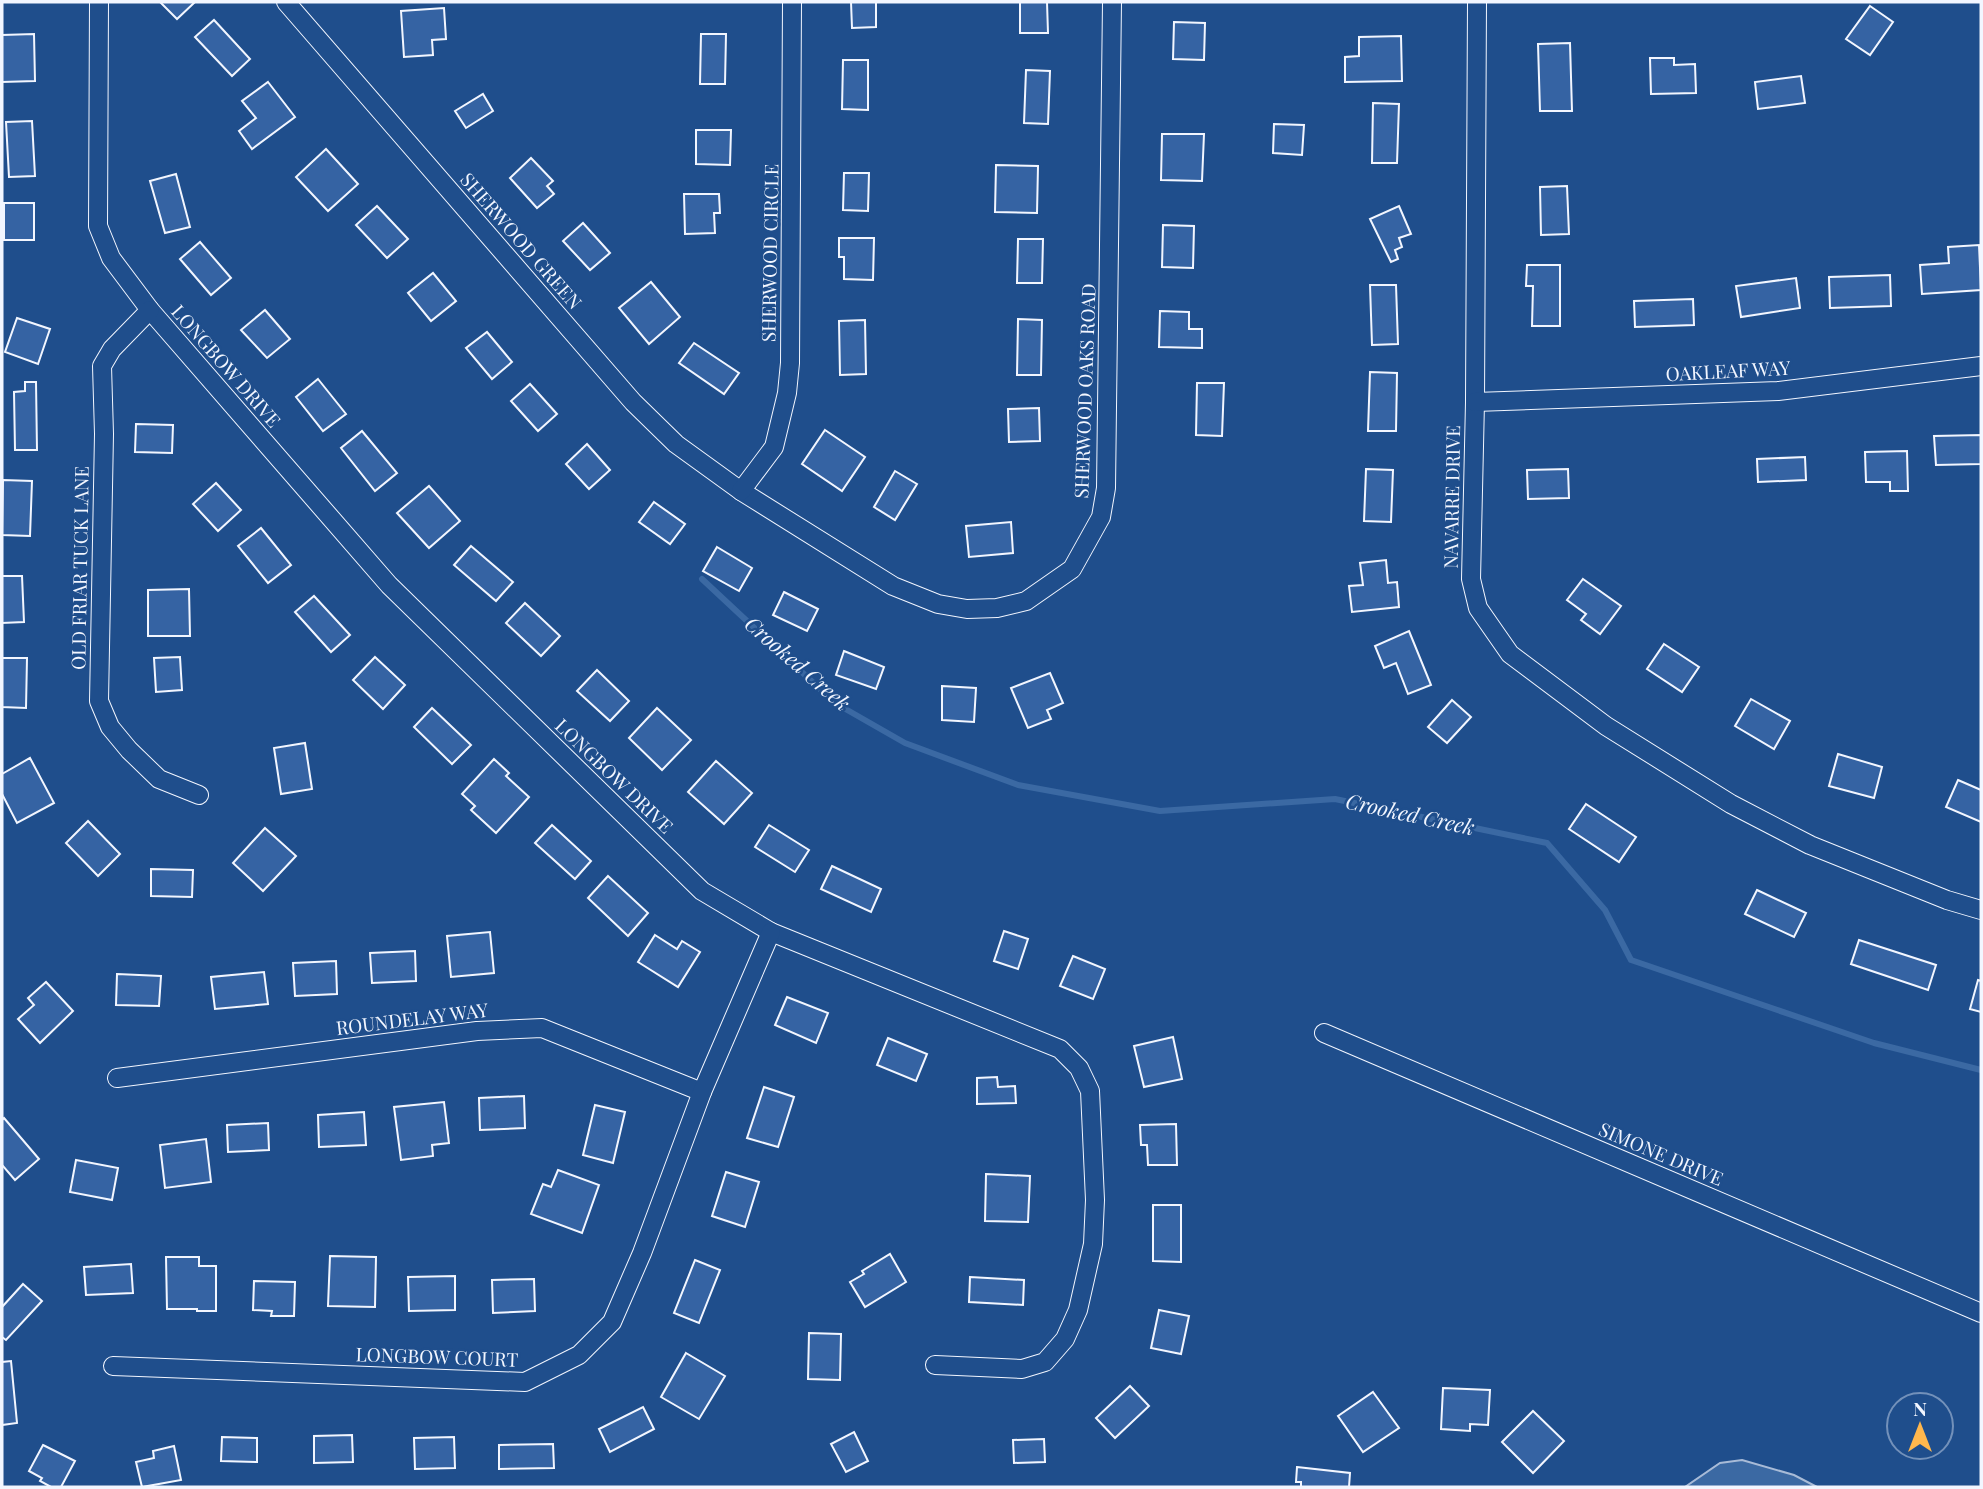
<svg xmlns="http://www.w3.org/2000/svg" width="1983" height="1489" viewBox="0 0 1983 1489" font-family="'Playfair Display',serif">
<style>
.water{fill:#3b69a3;stroke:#a8bbd7;stroke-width:2}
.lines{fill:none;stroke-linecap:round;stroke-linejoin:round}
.stream{stroke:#3b69a3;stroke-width:6}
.building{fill:#3563a3;stroke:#f2f6ff;stroke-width:2}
.street-casing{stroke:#f2f6ff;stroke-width:20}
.street{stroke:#1f4e8c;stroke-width:18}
.labels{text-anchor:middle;stroke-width:5;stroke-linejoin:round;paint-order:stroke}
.street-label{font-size:19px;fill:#f2f6ff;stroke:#1f4e8c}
.water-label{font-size:21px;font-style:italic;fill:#f2f6ff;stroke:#1f4e8c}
</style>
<rect width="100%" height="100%" fill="#1f4e8c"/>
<path class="water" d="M1742,1460L1794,1475L1817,1487H1685L1720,1463Z"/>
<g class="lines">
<path class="stream" d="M702,579L835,703L905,743L1018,785L1160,811L1335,799L1547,843L1605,910L1631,960L1874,1043L1981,1070"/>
</g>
<g class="building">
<path d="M160,2H195L177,19Z"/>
<path d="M851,2H876V27L852,28Z"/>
<path d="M1020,2H1047L1048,33H1020Z"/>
<path d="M1870,6L1893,22L1870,55L1846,39Z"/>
<path d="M444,8L446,39L432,40L433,55L404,57L401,11Z"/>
<path d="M214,20L250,59L232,76L195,37Z"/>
<path d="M1174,22L1205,23L1204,60L1173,59Z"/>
<path d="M34,34L35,81L2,82V35Z"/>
<path d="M701,34H726L725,84H700Z"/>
<path d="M1401,36L1402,81L1345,82V57L1359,56V37Z"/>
<path d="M1570,43L1572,111H1540L1538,44Z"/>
<path d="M1650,58H1674V65L1695,64L1696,93L1651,94Z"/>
<path d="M843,60H868V110L842,109Z"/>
<path d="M1026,70L1050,71L1048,124L1024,123Z"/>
<path d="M1801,76L1805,103L1758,109L1755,82Z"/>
<path d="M268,82L295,117L252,149L239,131L256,118L242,101Z"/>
<path d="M483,94L493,111L466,128L455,111Z"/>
<path d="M1373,103L1399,104L1397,163H1372Z"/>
<path d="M32,121L35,176L9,177L6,122Z"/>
<path d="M1274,124L1304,125L1302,155L1273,153Z"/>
<path d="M696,130H731L730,165L696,164Z"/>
<path d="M1162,134H1204L1202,181L1161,180Z"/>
<path d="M326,149L358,184L328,211L296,177Z"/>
<path d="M531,158L553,181L547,186L554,194L537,208L510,178Z"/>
<path d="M996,165L1038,166L1037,213L995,212Z"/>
<path d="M844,173H869L868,211L843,210Z"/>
<path d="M176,174L190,227L165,233L150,181Z"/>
<path d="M1567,186L1569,234L1541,235L1540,187Z"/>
<path d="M684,194H719L720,213H714L715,233L685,234Z"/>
<rect x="4" y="203" width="30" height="37"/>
<path d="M377,206L408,239L387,258L356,225Z"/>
<path d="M1399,206L1411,234L1399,238L1402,247L1395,250L1398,259L1391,262L1370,219Z"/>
<path d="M583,223L610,253L590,270L563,241Z"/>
<path d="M1163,225L1194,226L1193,268L1162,267Z"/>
<path d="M839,238H874L873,280L844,279V257H839Z"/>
<path d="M1018,239H1043L1042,283H1017Z"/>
<path d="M200,242L231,278L211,295L180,259Z"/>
<path d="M1979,245L1981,290L1922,294L1920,265L1949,263L1948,247Z"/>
<path d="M1527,265H1560V326H1532L1533,286H1526Z"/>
<path d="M433,273L456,301L431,321L408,293Z"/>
<path d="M1890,275L1891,306L1830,308L1829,277Z"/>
<path d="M1796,278L1800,308L1741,317L1736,286Z"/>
<path d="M651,282L680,317L649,344L619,308Z"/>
<path d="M1370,285H1396L1398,344L1372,345Z"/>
<path d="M1693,299L1694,325L1635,327L1634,301Z"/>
<path d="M265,310L290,339L267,358L241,330Z"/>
<path d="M1160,311L1189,312V329H1202V348L1159,347Z"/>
<path d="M17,318L50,329L38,364L5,352Z"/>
<path d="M1018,319L1042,320L1041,375H1017Z"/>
<path d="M865,320L866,374L840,375L839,321Z"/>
<path d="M487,332L512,362L492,379L466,348Z"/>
<path d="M694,343L739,373L724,394L679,363Z"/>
<path d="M1370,372L1397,373L1396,431H1368Z"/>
<path d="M318,379L346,414L323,431L296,397Z"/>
<path d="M25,382H36L37,450H15L14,392L25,391Z"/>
<path d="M1197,383H1224L1222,436L1196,435Z"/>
<path d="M530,384L557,414L538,431L511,401Z"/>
<path d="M1039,408L1040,441L1009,442L1008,409Z"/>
<path d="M136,424L173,425L172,453L135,452Z"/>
<path d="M825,430L865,457L842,491L802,464Z"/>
<path d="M362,431L397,473L375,491L341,448Z"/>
<path d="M1981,435V464L1936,465L1934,436Z"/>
<path d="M587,444L610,470L589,489L566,464Z"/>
<path d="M1907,451L1908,491H1890V482H1866L1865,452Z"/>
<path d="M1805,457L1806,480L1758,482L1757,459Z"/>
<path d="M1366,469L1393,470L1391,522L1364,521Z"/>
<path d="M1568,469L1569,498L1528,499L1527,470Z"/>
<path d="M895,471L917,484L895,520L874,507Z"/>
<path d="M3,480L32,481L30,536L2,535Z"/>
<path d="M216,483L241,510L218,531L193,504Z"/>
<path d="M429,486L460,521L429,548L397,513Z"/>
<path d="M654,502L685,524L670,544L639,522Z"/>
<path d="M1011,522L1013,553L969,557L966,526Z"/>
<path d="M261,528L291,565L268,583L238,546Z"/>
<path d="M471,546L513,582L496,601L454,565Z"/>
<path d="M717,547L752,568L739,591L703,571Z"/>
<path d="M1386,560L1388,583L1397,582L1399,607L1352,612L1349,586L1363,585L1360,563Z"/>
<path d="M2,576H22L24,622L2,623Z"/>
<path d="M1583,579L1621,606L1600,634L1581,620L1586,614L1567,600Z"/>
<path d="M189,589L190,636H148V590Z"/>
<path d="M784,592L818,609L807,631L773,615Z"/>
<path d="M314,596L350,635L331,652L295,612Z"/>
<path d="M525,603L560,636L541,656L506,623Z"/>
<path d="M1409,631L1431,685L1408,694L1396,663L1384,668L1375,646Z"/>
<path d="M1664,644L1699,667L1682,692L1647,669Z"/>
<path d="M844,651L884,667L876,689L836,675Z"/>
<path d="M180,657L182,690L156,692L154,658Z"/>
<path d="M375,657L405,685L383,709L353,680Z"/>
<path d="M2,658H27L26,708L2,707Z"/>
<path d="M597,670L629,701L610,721L577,691Z"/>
<path d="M1050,673L1063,703L1047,710L1051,719L1028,728L1011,688Z"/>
<path d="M942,686L976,688L974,722L942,720Z"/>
<path d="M1751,699L1790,721L1774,749L1735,726Z"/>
<path d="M1452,700L1471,717L1447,743L1428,727Z"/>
<path d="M432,708L471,745L452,764L414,727Z"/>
<path d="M657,708L691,740L662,770L629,738Z"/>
<path d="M305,743L312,789L281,794L274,748Z"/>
<path d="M1838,754L1882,767L1874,798L1829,786Z"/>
<path d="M30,758L54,803L17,823L2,794V774Z"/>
<path d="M494,759L509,773L506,776L529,797L496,833L471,810L475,806L462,794Z"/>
<path d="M716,761L752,793L724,824L688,792Z"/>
<path d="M1958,780L1981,790V822L1946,807Z"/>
<path d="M1586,804L1636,837L1619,862L1569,829Z"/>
<path d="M88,821L120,854L98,876L66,843Z"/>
<path d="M552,825L591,861L575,879L535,843Z"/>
<path d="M769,825L809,850L795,872L755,847Z"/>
<path d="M265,828L296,856L263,891L233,863Z"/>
<path d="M832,866L881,889L871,912L821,889Z"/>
<path d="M151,869L193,870L192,897L151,896Z"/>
<path d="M608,876L648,913L628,936L588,898Z"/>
<path d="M1757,890L1806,913L1794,937L1745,914Z"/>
<path d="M1004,931L1028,939L1018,969L994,961Z"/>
<path d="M490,932L494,973L451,977L447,936Z"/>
<path d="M655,935L677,949L682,941L700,952L678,987L638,962Z"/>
<path d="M1859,940L1936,965L1928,990L1851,964Z"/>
<path d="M415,951L416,981L372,983L370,953Z"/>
<path d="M1073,956L1105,969L1093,999L1060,986Z"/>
<path d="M336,961L337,994L295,996L293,963Z"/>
<path d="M264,972L268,1004L215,1009L211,977Z"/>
<path d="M117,974L161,976L159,1006L116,1005Z"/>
<path d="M1978,980L1981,981V1012L1970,1009Z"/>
<path d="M46,982L73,1011L40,1043L18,1019L34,1005L28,998Z"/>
<path d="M787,997L828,1013L816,1043L775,1025Z"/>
<path d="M1173,1037L1182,1079L1144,1087L1134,1046Z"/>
<path d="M888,1038L927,1054L916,1081L877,1065Z"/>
<path d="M997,1077L998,1087L1015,1086L1016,1103L977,1104V1078Z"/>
<path d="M764,1087L794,1097L778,1147L747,1138Z"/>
<path d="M524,1096L525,1128L480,1130L479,1098Z"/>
<path d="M444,1102L449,1143L432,1145L433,1156L401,1160L394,1107Z"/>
<path d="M595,1105L625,1112L613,1163L583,1155Z"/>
<path d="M364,1112L366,1145L319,1147L318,1115Z"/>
<path d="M4,1118L39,1159L15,1180L2,1165V1120Z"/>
<path d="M268,1123L269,1150L228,1152L227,1125Z"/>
<path d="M1176,1124L1177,1165H1148L1147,1145H1141L1140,1125Z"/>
<path d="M206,1139L211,1182L165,1188L160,1145Z"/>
<path d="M76,1160L118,1168L112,1200L70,1192Z"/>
<path d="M558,1170L599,1185L582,1233L531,1214L543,1184L551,1187Z"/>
<path d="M726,1172L759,1182L745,1227L712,1216Z"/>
<path d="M986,1174L1030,1176L1028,1222L985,1221Z"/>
<path d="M1153,1205H1181V1262L1153,1261Z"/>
<path d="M890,1254L906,1282L865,1307L850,1282L864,1274L862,1271Z"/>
<path d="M330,1256L376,1257L375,1307L328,1306Z"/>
<path d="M166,1257H199V1266H216V1311H197V1309H167Z"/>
<path d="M695,1260L720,1270L699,1323L674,1313Z"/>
<path d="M131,1264L133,1293L86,1295L84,1267Z"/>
<path d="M455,1276V1310L409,1311L408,1277Z"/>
<path d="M970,1277L1024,1280L1023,1305L969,1302Z"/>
<path d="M534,1279L535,1311L493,1313L492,1280Z"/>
<path d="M254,1281L295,1282L294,1316H271L272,1311L253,1310Z"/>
<path d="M23,1284L42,1301L6,1340L2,1337V1307Z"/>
<path d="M1159,1310L1189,1316L1181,1354L1151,1348Z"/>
<path d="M809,1333L841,1334L840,1380L808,1379Z"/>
<path d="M686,1353L725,1376L699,1419L661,1397Z"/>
<path d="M11,1361L17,1423L2,1425V1362Z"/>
<path d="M1130,1386L1149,1406L1115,1438L1096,1418Z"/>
<path d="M1443,1388L1490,1390L1488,1425L1470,1424V1431L1441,1429Z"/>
<path d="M1373,1392L1399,1428L1363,1452L1338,1416Z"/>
<path d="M643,1407L654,1429L610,1452L599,1429Z"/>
<path d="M1533,1411L1564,1441L1533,1473L1502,1442Z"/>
<path d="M854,1432L868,1461L846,1472L831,1444Z"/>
<path d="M352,1435L353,1462L314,1463V1436Z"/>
<path d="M222,1437L257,1438V1462L221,1461Z"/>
<path d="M454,1437L455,1468L415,1469L414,1438Z"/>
<path d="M1044,1439L1045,1462L1014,1463L1013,1440Z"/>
<path d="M553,1444L554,1468L499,1469V1445Z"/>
<path d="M43,1445L75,1461L61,1487H51L40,1481L42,1478L29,1471Z"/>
<path d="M174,1446L181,1480L142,1487L136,1462L154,1458L153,1451Z"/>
<path d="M1297,1467L1350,1473L1349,1487H1301V1482H1296Z"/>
</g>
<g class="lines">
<defs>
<g id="street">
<path d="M99,2L98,226L111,258L150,310L389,585L702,891L771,932L1060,1049L1079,1068L1090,1091L1095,1200L1093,1244L1078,1310L1065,1339L1045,1362L1022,1369L935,1365"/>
<path d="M286,2L633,402L676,444L741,491L893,586L938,604L967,609L997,608L1026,601L1072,569L1101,517L1106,488L1112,2"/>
<path d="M1477,2L1475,402L1471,579L1478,608L1510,654L1606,726L1731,804L1810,845L1947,900L1981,910"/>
<path d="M150,310L112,349L102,366L104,434L99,701L110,727L129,750L159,779L199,795"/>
<path d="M1475,402L1778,391L1981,366"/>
<path d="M741,491L774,447L787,393L790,363L792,2"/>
<path d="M1324,1033L1981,1313"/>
<path d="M117,1078L477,1031L542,1028L702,1092"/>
<path d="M113,1366L525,1382L579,1355L612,1322L642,1253L702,1092L771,932"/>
</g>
</defs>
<use href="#street" class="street-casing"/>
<use href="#street" class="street"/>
</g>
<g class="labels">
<g class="street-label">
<text transform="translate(521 241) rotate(49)" y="7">SHERWOOD GREEN</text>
<text transform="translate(770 253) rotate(-89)" y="7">SHERWOOD CIRCLE</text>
<text transform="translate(226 366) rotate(49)" y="7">LONGBOW DRIVE</text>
<text transform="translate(1728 371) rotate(-3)" y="7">OAKLEAF WAY</text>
<text transform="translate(1085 391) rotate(-88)" y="7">SHERWOOD OAKS ROAD</text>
<text transform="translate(1452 497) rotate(-89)" y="7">NAVARRE DRIVE</text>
<text transform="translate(80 568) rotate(-89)" y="7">OLD FRIAR TUCK LANE</text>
<text transform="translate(614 776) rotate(44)" y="7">LONGBOW DRIVE</text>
<text transform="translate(412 1019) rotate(-7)" y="7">ROUNDELAY WAY</text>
<text transform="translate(1661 1154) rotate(23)" y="7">SIMONE DRIVE</text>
<text transform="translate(437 1357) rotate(2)" y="7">LONGBOW COURT</text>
</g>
<g class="water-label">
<text transform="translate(797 664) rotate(41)" y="7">Crooked Creek</text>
<text transform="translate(1410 815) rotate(12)" y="7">Crooked Creek</text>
</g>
</g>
<rect width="1983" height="1489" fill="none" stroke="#f2f6ff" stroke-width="7"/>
<g transform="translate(1920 1426)"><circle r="33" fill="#1f4e8c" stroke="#7391ba" stroke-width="2"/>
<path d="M0-5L12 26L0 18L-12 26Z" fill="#ffb74d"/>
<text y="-10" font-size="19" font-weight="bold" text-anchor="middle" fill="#f2f6ff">N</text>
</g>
</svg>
